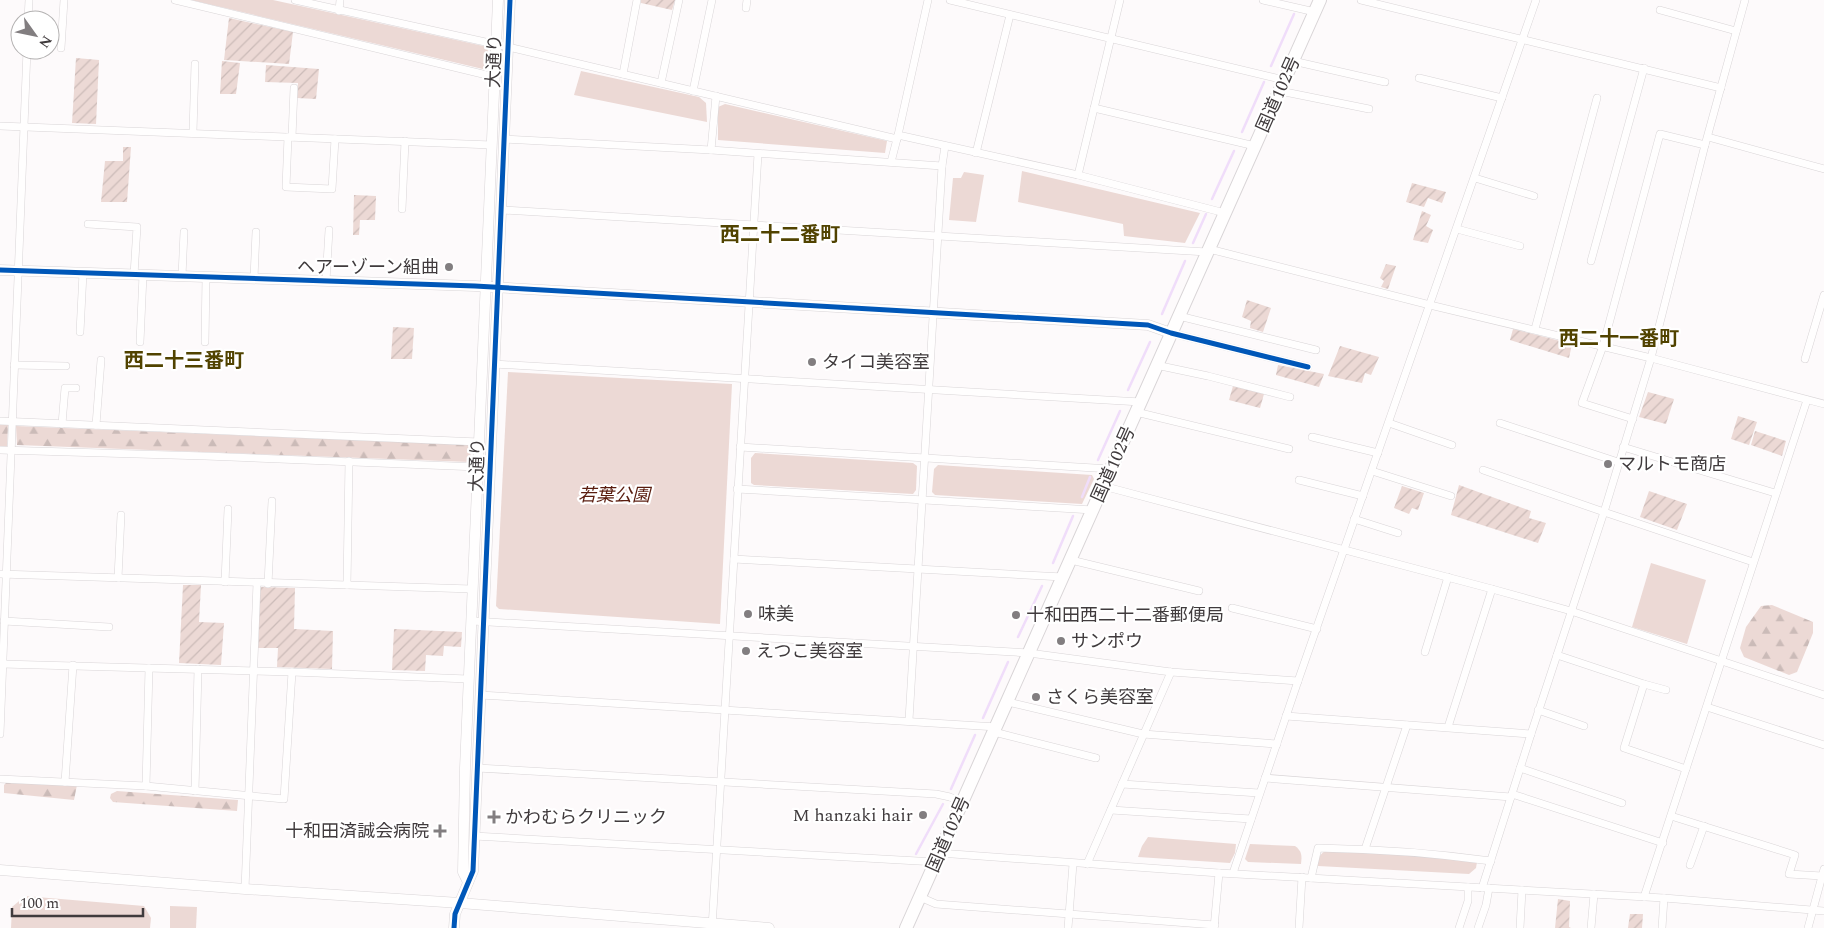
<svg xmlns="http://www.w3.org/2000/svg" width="1824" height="928" viewBox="0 0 1824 928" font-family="Spectral,'Noto Sans JP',serif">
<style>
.green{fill:#ecd9d5}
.forest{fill:url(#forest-firs)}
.garden{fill:url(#garden-furrows)}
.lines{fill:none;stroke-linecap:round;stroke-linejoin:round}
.stream{stroke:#f0ddfa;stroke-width:2.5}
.street-casing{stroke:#d9d5d7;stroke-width:8}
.secondary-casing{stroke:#d9d5d7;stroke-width:11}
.highway-casing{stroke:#d9d5d7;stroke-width:14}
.street{stroke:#fffefe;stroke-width:7}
.secondary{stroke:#fffefe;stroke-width:10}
.highway{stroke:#fffefe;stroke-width:12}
.cycleway-casing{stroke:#fff;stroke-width:8}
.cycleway{stroke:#0057b8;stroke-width:5}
.poi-dot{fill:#827e80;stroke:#fff;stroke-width:2}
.labels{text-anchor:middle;stroke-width:4.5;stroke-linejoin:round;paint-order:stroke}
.street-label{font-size:18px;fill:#403b3d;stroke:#fff}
.poi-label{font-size:18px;fill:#403b3d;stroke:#fff;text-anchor:start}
.park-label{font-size:18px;font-style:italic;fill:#591c0e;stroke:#fff}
.quarter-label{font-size:20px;font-weight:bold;fill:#514300;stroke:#fff}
</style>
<defs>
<pattern id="forest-firs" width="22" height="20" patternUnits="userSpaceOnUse" patternTransform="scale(1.25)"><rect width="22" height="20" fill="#ecd9d5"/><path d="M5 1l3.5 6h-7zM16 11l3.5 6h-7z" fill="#cbbbb8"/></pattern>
<pattern id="garden-furrows" width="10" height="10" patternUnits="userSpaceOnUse" patternTransform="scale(1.25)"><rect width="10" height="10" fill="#ecd9d5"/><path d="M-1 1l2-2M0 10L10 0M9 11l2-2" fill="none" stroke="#cbbbb8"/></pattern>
</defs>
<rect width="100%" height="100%" fill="#fdfafb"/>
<g class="green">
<path d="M191,0H273L488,47L487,70Z"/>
<path d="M581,71L699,97L706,103L707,122L574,95Z"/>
<path d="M725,104L887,141L885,153L718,140V107Z"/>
<path d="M1022,171L1200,213L1185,243L1124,236L1123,224L1018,202Z"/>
<path d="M964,172L984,175L976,222L949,220L953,178H961Z"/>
<path d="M508,372L732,384L720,624L499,609L496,606Z"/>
<path d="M755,453L913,463L917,466L916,490L913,494L754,485L751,483V458Z"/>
<path d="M938,465L1092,475L1094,479L1082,504L935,495L932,492L934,469Z"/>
<path d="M1651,563L1706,580L1687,644L1632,627Z"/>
<path d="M1148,837L1236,844L1235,853L1230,863L1138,857L1142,846Z"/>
<path d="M1250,844L1295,846C1302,851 1302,856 1301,864L1248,862L1245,859Z"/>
<path d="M1327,850L1380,851L1477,862L1476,868L1469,874L1318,866C1316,859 1321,853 1327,850Z"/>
<path d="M25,896L144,906L151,918L150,928H11L12,907Z"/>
<path d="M170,906L197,907L196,928H170Z"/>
</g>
<g class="forest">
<path d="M0,425H8L7,447H0Z"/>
<path d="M16,426L471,445L470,462L17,445Z"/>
<path d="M1772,605L1813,622V633L1797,672L1789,675L1744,657L1740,648L1746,627L1761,606Z"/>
<path d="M7,782L77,785L74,800L4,793V785Z"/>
<path d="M117,791L238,800L237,811L113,802L110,798L111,794Z"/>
</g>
<g class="garden">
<path d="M641,0H675L672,10L641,3Z"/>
<path d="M229,18L293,32L289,64L224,60Z"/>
<path d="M76,58L99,60L96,124L72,123Z"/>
<path d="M222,61L240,63L236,94H220Z"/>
<path d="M266,65L319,69L316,99L297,98L298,83L265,82Z"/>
<path d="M123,147H131L127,202H101L105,161H123Z"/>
<path d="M1412,183L1446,192L1442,203L1428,198L1424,207L1406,202Z"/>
<path d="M354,195L376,196L375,220H360L359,235H353Z"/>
<path d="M1422,211L1431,215L1426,226L1433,230L1428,243L1413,240Z"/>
<path d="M1386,264L1396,266L1388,289L1381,287L1384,281L1380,278Z"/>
<path d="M1247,300L1271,308L1263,332L1250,328L1251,321L1242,317Z"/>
<path d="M393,327L414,328L412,359H391Z"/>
<path d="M1513,329L1572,344L1569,358L1510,340Z"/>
<path d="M1340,346L1379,357L1371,375L1365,373L1362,383L1328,376Z"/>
<path d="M1278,365L1324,374L1319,387L1276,375Z"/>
<path d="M1233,386L1264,394L1260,408L1229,400Z"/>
<path d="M1648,392L1674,399L1666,424L1639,417Z"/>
<path d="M1738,416L1757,422L1749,445L1731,439Z"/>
<path d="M1755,431L1786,441L1782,456L1751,445Z"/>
<path d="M1459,485L1531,511L1529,518L1546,523L1538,543L1451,515Z"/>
<path d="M1402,486L1424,493L1418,510L1412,508L1409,514L1394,508Z"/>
<path d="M1649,491L1687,504L1677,530L1640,517Z"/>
<path d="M183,585H201L199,622L224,623L221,665L179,663Z"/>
<path d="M260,587L295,588L294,629L333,631L332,669L277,667L278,648H258Z"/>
<path d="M394,629L462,632L461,647L444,646L443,656L426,655L425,671L392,670Z"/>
<path d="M1558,899L1570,901L1569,927L1571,928H1555Z"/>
<path d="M1630,914H1643L1642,928H1628Z"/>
</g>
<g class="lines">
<g class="stream">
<path d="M1271,66L1294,14"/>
<path d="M1242,132L1264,82"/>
<path d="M1212,199L1234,151"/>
<path d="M1193,243L1206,214"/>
<path d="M1162,314L1185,261"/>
<path d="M1128,390L1150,342"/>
<path d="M1098,460L1120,411"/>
<path d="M1082,497L1090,477"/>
<path d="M1053,563L1073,516"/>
<path d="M1018,637L1042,586"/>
<path d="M983,718L1008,662"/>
<path d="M951,789L975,735"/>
<path d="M916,854L943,804"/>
</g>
<defs>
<g id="street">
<path d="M175,0L495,77"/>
<path d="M295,0L508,47L897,139"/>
<path d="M928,0L898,135L1078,175L1225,213"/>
<path d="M950,0L1284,80"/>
<path d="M1263,0L1315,12"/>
<path d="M1361,0L1721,88"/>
<path d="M746,8L747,0"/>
<path d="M1660,10L1736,31"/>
<path d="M339,11L340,0"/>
<path d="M28,20L29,0"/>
<path d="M61,48L64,0"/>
<path d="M1293,61L1385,82"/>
<path d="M623,74L637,0"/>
<path d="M1419,78L1502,98"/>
<path d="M661,83L679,0"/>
<path d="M693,91L712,0"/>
<path d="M1280,91L1369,109"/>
<path d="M1094,108L1255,146"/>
<path d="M0,126L492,145"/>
<path d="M193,132L195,64"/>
<path d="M288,137L286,187L332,189L335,139"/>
<path d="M292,137L294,88"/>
<path d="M1708,137L1824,169"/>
<path d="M505,139L711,150L942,166"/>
<path d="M711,150L716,96"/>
<path d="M976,153L1010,15"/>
<path d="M891,162L898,135"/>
<path d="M1078,175L1120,0"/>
<path d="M1475,178L1534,196"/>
<path d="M402,209L405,141"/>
<path d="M502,210L1207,252"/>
<path d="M88,224L137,227L134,275"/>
<path d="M1457,229L1520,246"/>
<path d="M1209,249L1430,305L1651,358L1824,404"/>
<path d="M1591,261L1644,68"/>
<path d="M182,276L184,232"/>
<path d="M254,278L256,232"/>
<path d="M326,281L329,230"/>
<path d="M1179,316L1316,350"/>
<path d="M1535,329L1597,98"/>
<path d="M80,332L83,273"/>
<path d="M1171,333L1308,367"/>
<path d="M140,342L143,275"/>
<path d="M205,342L206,277"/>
<path d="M1805,359L1824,295"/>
<path d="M494,364L1141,402"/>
<path d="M14,365L66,366"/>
<path d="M1156,365L1208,376L1290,397"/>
<path d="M1136,412L1289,449"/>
<path d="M1633,419L1582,403L1603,346L1660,134L1705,145"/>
<path d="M0,421L479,442"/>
<path d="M1389,423L1452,445"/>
<path d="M1500,423L1618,462"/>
<path d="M62,424L65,388H76"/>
<path d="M96,425L101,360"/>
<path d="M1312,437L1378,453"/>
<path d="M740,447L1111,469"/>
<path d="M1623,447L1775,493"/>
<path d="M0,450L205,456L478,467"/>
<path d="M1483,470L1604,512L1753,562"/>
<path d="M1372,471L1451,496"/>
<path d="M1299,480L1363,496"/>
<path d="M1103,486L1492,589L1571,611L1824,695"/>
<path d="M737,489L1093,510"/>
<path d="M1354,519L1398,533"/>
<path d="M734,559L1063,577"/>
<path d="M1071,560L1199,591"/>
<path d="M0,574L472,589"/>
<path d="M118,578L121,515"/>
<path d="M225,582L228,509"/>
<path d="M268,584L272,501"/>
<path d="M347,585L349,461"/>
<path d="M1232,608L1317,629"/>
<path d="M4,621L109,627"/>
<path d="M472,621L1029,653L1171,672L1298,681"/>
<path d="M1425,652L1448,577"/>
<path d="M1557,655L1644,684L1624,748L1686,769"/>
<path d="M2,664L292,672L468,679"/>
<path d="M1644,684L1666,690"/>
<path d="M480,695L997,727"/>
<path d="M1008,702L1143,734L1277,744"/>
<path d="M1707,707L1824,745"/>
<path d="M1538,710L1584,726"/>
<path d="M1286,716L1531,734"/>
<path d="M909,720L942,166L945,146"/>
<path d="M1448,727L1492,589"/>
<path d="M994,732L1096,758"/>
<path d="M0,734L27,50"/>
<path d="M477,768L936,794L950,797L962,803"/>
<path d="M1520,768L1622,803"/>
<path d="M1265,778L1511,797"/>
<path d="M0,779L146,786L284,799L292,672"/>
<path d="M65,782L73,665"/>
<path d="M1122,784L1259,793"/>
<path d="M146,786L149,668"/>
<path d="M195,791L198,669"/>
<path d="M1512,794L1663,843"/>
<path d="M1111,810L1251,819"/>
<path d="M1671,816L1795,855L1789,874L1822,876"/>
<path d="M474,836L936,862"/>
<path d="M1365,849L1407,725"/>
<path d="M939,853L1219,873L1664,898L1824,911"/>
<path d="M1087,864L1171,672"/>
<path d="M1690,865L1704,826"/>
<path d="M1233,873L1298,681L1536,0"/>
<path d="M1311,878L1318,848C1376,849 1433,853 1491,861"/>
<path d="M1482,888L1531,734L1604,512L1651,358L1705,145L1745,0"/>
<path d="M245,889L257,583"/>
<path d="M920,897L936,904L1215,925"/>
<path d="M1644,897L1807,400"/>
<path d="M712,928L758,154"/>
<path d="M1068,928L1073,864"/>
<path d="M1214,928L1219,873"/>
<path d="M1299,928L1302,877"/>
<path d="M1459,928L1468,901V887"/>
<path d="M1478,928L1486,905L1489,888"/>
<path d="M1520,928L1522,890"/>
<path d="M1591,928L1594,894"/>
<path d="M1662,928L1664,898"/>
<path d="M1808,928L1824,869"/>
</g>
<g id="secondary">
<path d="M0,270L475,286L1148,325L1171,333"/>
<path d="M0,870L245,889L460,903L769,928"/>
<path d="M468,882L463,872L465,768L498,0"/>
<path d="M454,928L455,914L473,871L510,0"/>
</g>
<path id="highway" d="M906,928L1320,0"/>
</defs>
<use href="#street" class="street-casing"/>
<use href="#secondary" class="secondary-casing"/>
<use href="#highway" class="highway-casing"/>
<use href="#street" class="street"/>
<use href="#secondary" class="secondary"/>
<use href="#highway" class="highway"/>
<defs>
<g id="cycleway">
<path d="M0,270L475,286L1148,325L1171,333L1308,367"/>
<path d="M454,928L455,914L473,871L510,0"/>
</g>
</defs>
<use href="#cycleway" class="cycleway-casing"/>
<use href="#cycleway" class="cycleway"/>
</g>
<g class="poi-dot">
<circle cx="449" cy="267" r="5"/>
<circle cx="812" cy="362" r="5"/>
<circle cx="1608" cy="464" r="5"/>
<circle cx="748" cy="614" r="5"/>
<circle cx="1016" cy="615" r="5"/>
<circle cx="1061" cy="641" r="5"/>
<circle cx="746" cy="651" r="5"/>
<circle cx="1036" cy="697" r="5"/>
<circle cx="923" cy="815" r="5"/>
<path d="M491.5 809.5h5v5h5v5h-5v5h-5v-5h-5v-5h5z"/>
<path d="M437.5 823.5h5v5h5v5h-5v5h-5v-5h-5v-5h5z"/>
</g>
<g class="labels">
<g class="street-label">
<text transform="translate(494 61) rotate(-88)" y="6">大通り</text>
<text transform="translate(1278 94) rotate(-66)" y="6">国道102号</text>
<text transform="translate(1113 464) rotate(-66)" y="6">国道102号</text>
<text transform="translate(477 465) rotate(-88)" y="6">大通り</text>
<text transform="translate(948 834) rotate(-66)" y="6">国道102号</text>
</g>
<g class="poi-label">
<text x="439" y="273" text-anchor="end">ヘアーゾーン組曲</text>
<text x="822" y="368">タイコ美容室</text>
<text x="1618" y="470">マルトモ商店</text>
<text x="758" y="620">味美</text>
<text x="1026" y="621">十和田西二十二番郵便局</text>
<text x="1071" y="647">サンポウ</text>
<text x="756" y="657">えつこ美容室</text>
<text x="1046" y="703">さくら美容室</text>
<text x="913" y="821" text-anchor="end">M hanzaki hair</text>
<text x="505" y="823">かわむらクリニック</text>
<text x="429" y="837" text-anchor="end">十和田済誠会病院</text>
</g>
<g class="park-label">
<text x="614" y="501">若葉公園</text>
</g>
<g class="quarter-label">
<text x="780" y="241">西二十二番町</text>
<text x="1619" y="345">西二十一番町</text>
<text x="184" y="367">西二十三番町</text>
</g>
</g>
<g transform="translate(35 35) rotate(123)"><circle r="24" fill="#ffffff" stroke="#b3b1b1"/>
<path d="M0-4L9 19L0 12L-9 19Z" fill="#827e80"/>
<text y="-8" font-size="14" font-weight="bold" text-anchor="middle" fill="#403b3d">N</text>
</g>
<path d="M12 908v8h131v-8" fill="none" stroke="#403b3d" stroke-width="2.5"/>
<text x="20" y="908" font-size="15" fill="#403b3d" stroke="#ffffff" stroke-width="4" paint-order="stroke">100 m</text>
</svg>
